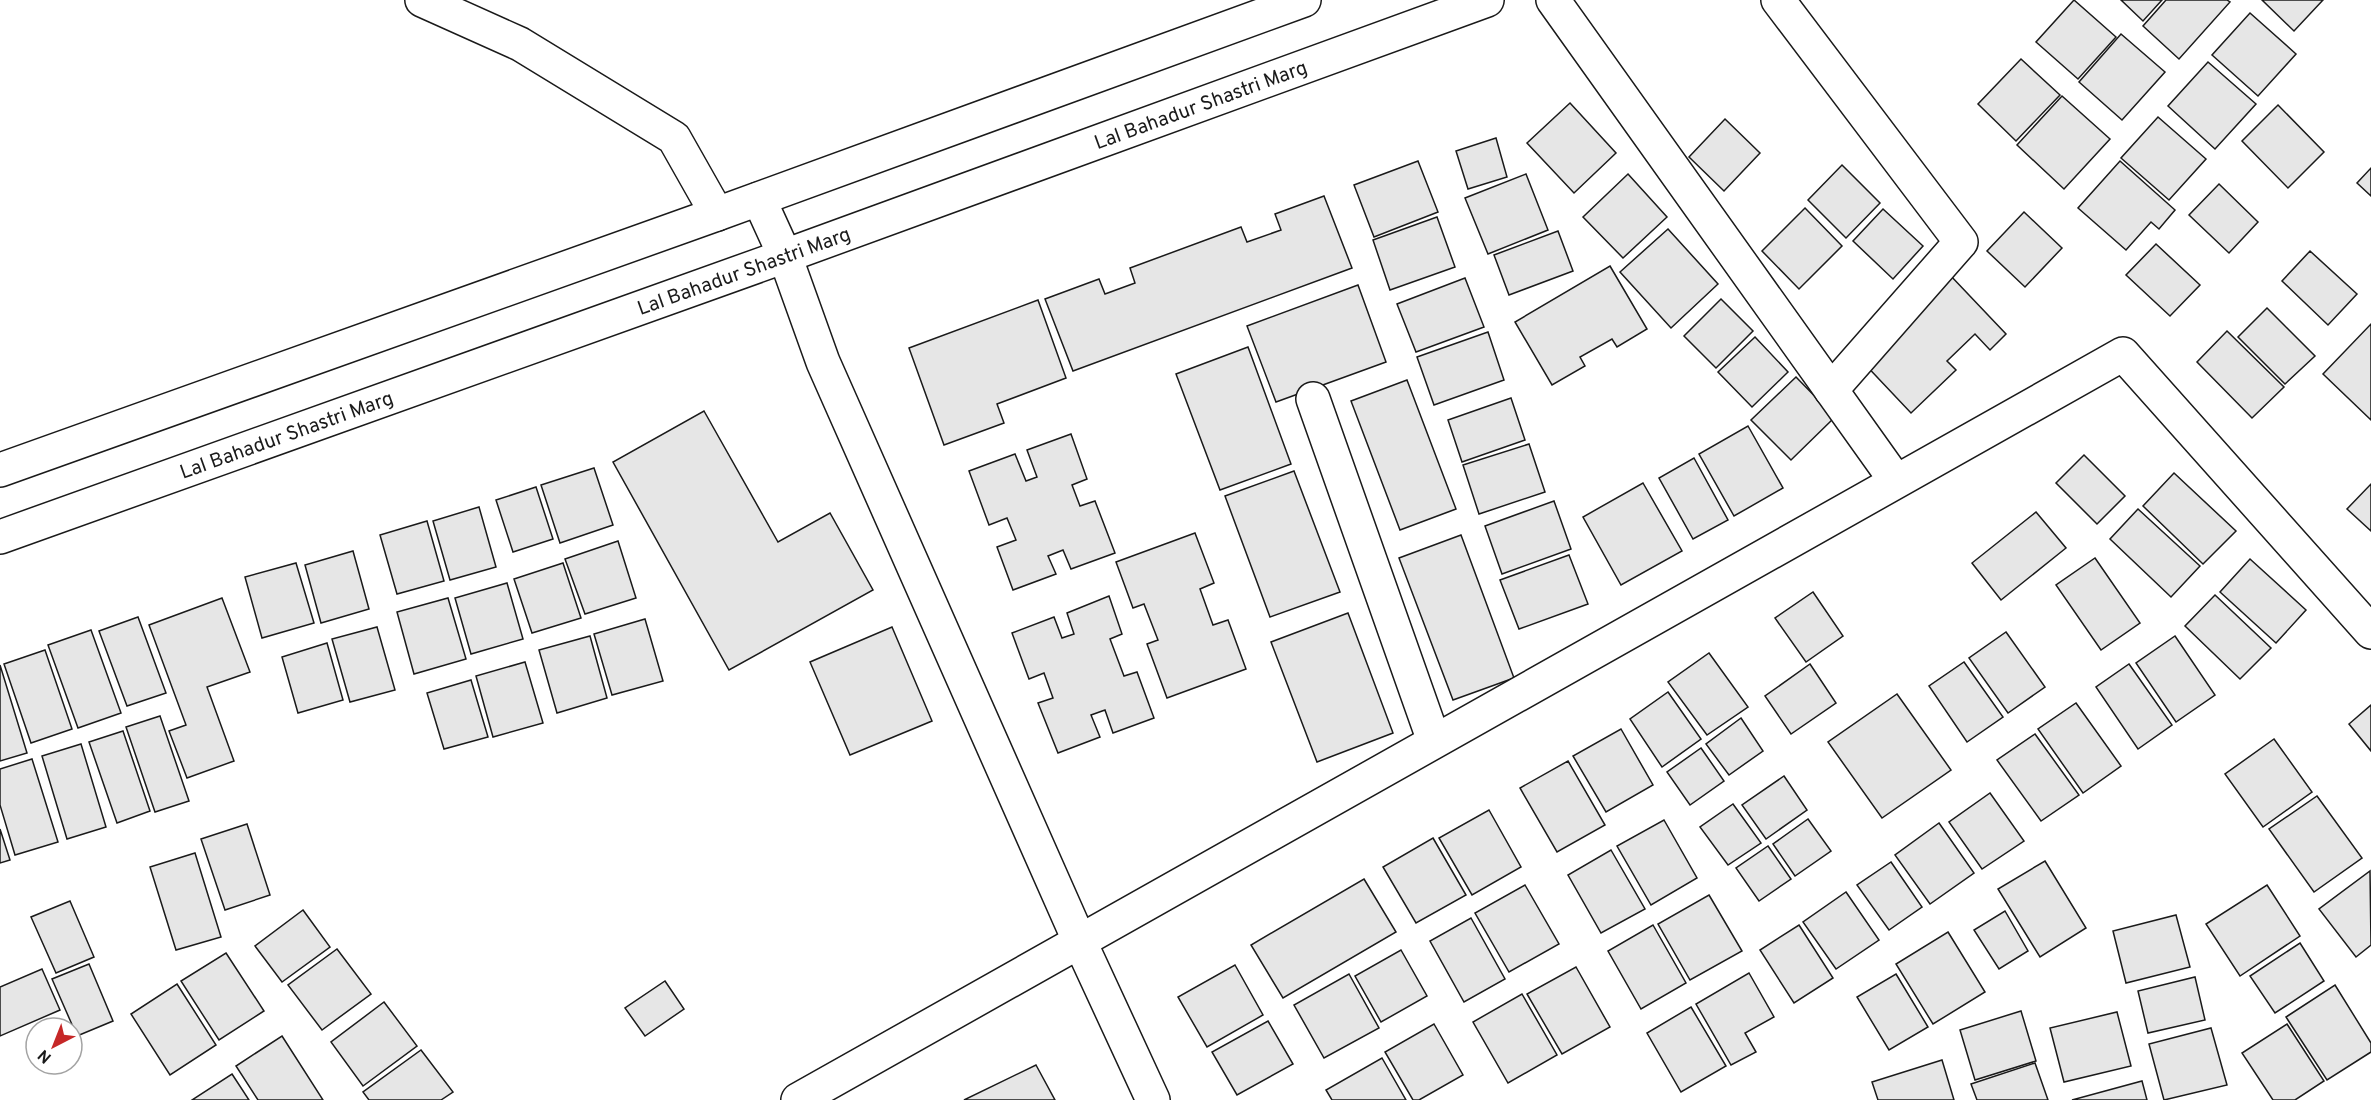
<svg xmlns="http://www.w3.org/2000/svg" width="2371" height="1100" viewBox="0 0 2371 1100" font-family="Overpass,sans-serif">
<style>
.building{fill:#e6e6e6;stroke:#1a1a1a;stroke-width:1.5}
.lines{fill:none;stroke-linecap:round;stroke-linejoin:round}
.minor-casing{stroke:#1a1a1a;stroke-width:36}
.tertiary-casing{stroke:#1a1a1a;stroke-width:36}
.secondary-casing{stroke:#1a1a1a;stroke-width:36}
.minor{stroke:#fff;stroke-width:33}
.tertiary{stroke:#fff;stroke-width:33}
.secondary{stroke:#fff;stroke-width:33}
.labels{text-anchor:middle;stroke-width:4.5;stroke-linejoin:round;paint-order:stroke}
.street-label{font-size:20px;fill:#1a1a1a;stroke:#fff}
</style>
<rect width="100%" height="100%" fill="#fff"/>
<g class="building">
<path d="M2074,0L2116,37L2078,79L2036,42Z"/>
<path d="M2121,0H2162L2143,21Z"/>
<path d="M2166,0H2227L2230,2L2179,59L2143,26Z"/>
<path d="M2262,0H2323L2294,31Z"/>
<path d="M2250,13L2296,54L2258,96L2212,55Z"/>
<path d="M2121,34L2165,72L2122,120L2079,82Z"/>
<path d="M2021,59L2060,95L2016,141L1978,104Z"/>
<path d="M2208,62L2256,104L2215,149L2168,106Z"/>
<path d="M2062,96L2110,139L2064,189L2017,145Z"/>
<path d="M1570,103L1616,153L1574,193L1527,143Z"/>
<path d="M2278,105L2324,152L2288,188L2242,141Z"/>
<path d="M2158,117L2206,159L2169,200L2121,158Z"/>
<path d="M1725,119L1760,153L1724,191L1689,157Z"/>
<path d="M1496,138L1507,177L1468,189L1456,151Z"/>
<path d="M1418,161L1438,212L1374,237L1354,185Z"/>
<path d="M2120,161L2175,210L2159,229L2151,222L2126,250L2078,208Z"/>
<path d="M1842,165L1880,203L1846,238L1808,200Z"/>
<path d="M2371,168V196L2357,183Z"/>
<path d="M1526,174L1548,230L1488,254L1465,198Z"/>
<path d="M1628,174L1667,217L1623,258L1583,217Z"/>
<path d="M2219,184L2258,222L2229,253L2189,215Z"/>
<path d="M1324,196L1352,268L1073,371L1045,299L1099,279L1105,294L1135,283L1130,268L1241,227L1247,242L1281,230L1275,214Z"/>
<path d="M1805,208L1842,246L1799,289L1762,251Z"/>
<path d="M1883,209L1923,246L1893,279L1853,241Z"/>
<path d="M2024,212L2062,248L2025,287L1987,251Z"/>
<path d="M1437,217L1455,267L1390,290L1373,240Z"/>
<path d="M1668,229L1718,284L1671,328L1620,272Z"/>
<path d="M1558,231L1573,271L1509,295L1494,255Z"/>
<path d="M2156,244L2200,285L2170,316L2126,275Z"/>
<path d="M2310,251L2357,294L2328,325L2282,281Z"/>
<path d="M1610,266L1647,329L1617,347L1612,339L1580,357L1585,366L1552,385L1515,322Z"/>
<path d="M1949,274L2006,334L1990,350L1975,334L1947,361L1956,370L1911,413L1860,359Z"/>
<path d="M1465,278L1484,327L1416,352L1397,304Z"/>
<path d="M1358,285L1386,362L1276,402L1247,326Z"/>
<path d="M1721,299L1753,331L1716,368L1684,336Z"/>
<path d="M1038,300L1066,378L997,404L1004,423L944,445L909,348Z"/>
<path d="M2267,308L2315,356L2285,384L2238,337Z"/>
<path d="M2371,324V420L2323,374Z"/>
<path d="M2227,331L2284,387L2252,418L2197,362Z"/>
<path d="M1488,332L1504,380L1434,405L1417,357Z"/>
<path d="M1755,337L1788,372L1752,407L1718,372Z"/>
<path d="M1248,347L1291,464L1220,490L1176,374Z"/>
<path d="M1796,377L1835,417L1791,460L1751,420Z"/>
<path d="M1407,380L1456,509L1400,530L1351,401Z"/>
<path d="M1511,398L1525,440L1462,462L1448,420Z"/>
<path d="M704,411L778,542L830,513L873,590L729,670L613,462Z"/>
<path d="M1748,426L1783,488L1734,516L1699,454Z"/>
<path d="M1071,434L1087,479L1072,485L1080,506L1095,501L1115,553L1071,569L1063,550L1048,556L1056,574L1013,590L997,547L1016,540L1007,518L989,525L969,471L1015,454L1026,481L1037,477L1027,450Z"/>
<path d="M1529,444L1545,492L1479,514L1463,465Z"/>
<path d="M2084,455L2125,496L2097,524L2056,483Z"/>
<path d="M1694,458L1728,520L1693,539L1659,478Z"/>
<path d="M594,468L613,525L560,543L541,485Z"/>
<path d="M1294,471L1340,592L1270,617L1225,496Z"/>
<path d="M2174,473L2236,531L2203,564L2143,506Z"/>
<path d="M1643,483L1682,551L1621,585L1583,517Z"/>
<path d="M2371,484V531L2347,509Z"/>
<path d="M536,487L553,539L513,552L496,500Z"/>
<path d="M1554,501L1571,549L1502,574L1485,526Z"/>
<path d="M479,507L496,567L450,580L433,521Z"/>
<path d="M2138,509L2200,566L2171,597L2110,539Z"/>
<path d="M2036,512L2066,548L2001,600L1972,563Z"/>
<path d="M427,521L444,581L397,594L380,535Z"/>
<path d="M1195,533L1214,583L1200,589L1213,625L1228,620L1246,669L1167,698L1147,644L1158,640L1144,604L1133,608L1116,562Z"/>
<path d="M1461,535L1514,678L1453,700L1399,558Z"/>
<path d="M618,541L636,598L585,614L565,559Z"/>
<path d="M353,551L369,609L321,623L305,565Z"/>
<path d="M1569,555L1588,604L1519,629L1500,580Z"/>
<path d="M2095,558L2140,623L2101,650L2056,585Z"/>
<path d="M2250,559L2306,610L2276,643L2220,592Z"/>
<path d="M296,563L314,623L262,638L245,577Z"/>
<path d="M563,563L581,618L532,633L514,579Z"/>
<path d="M507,583L523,639L471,654L455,598Z"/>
<path d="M1813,592L1843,636L1806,662L1775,618Z"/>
<path d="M2215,595L2271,648L2240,679L2185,626Z"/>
<path d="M1109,596L1122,634L1110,639L1124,676L1137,672L1154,718L1113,733L1105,710L1091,715L1100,737L1058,753L1038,703L1053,698L1044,673L1029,679L1012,633L1054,617L1062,638L1074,634L1067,613Z"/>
<path d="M222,598L250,672L207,687L234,761L187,778L169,731L186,725L149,625Z"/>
<path d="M448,598L466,659L414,674L397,612Z"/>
<path d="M1348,613L1393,733L1317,762L1271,642Z"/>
<path d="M138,617L166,693L127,706L99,631Z"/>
<path d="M645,619L663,681L612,695L594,634Z"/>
<path d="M377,627L395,690L350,702L332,639Z"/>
<path d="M892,627L932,721L850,755L810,662Z"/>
<path d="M91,630L121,713L78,728L48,645Z"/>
<path d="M2006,632L2045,687L2008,713L1969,658Z"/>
<path d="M590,636L607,698L557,713L539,650Z"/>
<path d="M2175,636L2215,695L2176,722L2136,663Z"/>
<path d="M327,643L343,700L298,713L282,657Z"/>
<path d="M45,650L72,729L31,743L4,664Z"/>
<path d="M1709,653L1748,707L1707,735L1668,682Z"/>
<path d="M525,662L543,723L493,737L476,676Z"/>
<path d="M1964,662L2003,717L1967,742L1929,686Z"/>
<path d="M1810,664L1836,703L1791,734L1765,696Z"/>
<path d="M2129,664L2172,725L2138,749L2096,687Z"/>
<path d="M0,665L27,753L0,761Z"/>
<path d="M471,680L488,737L444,749L427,693Z"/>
<path d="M1668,692L1701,739L1662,767L1630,719Z"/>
<path d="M1897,694L1951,770L1882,818L1828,742Z"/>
<path d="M2076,703L2121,766L2083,793L2038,729Z"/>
<path d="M2371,705V751L2349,724Z"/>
<path d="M160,716L189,801L155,812L126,727Z"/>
<path d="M1741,718L1763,751L1729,775L1706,744Z"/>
<path d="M1621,729L1653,785L1606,812L1573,756Z"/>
<path d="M123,731L150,811L117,823L89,742Z"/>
<path d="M2035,734L2079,795L2041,821L1997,760Z"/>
<path d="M2274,739L2312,792L2263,827L2225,774Z"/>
<path d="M81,744L106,827L67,839L42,756Z"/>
<path d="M1701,748L1724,781L1690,805L1667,772Z"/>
<path d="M32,759L58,842L15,855L0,805V769Z"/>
<path d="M1568,761L1605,825L1557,852L1520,788Z"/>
<path d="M1784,776L1807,810L1766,839L1742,805Z"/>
<path d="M1990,793L2024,841L1982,869L1949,822Z"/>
<path d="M2317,796L2362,858L2314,892L2269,829Z"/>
<path d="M1733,804L1761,843L1728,865L1700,827Z"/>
<path d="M1489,810L1521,867L1472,895L1439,838Z"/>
<path d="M1808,819L1831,851L1795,876L1773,844Z"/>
<path d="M1664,820L1697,878L1651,905L1617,846Z"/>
<path d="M1939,823L1974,873L1930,904L1895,855Z"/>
<path d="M247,824L270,895L225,910L201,839Z"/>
<path d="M0,829L10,860L0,863Z"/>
<path d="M1433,838L1466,895L1416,923L1383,867Z"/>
<path d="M1768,846L1791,879L1759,901L1736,868Z"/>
<path d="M1611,850L1645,909L1601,933L1568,875Z"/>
<path d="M195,853L221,937L176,950L150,867Z"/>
<path d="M2045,861L2086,928L2040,957L1998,889Z"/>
<path d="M1891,862L1922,907L1889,930L1857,885Z"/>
<path d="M2370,871L2371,945L2356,957L2319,909Z"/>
<path d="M1364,879L1396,932L1283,998L1251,945Z"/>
<path d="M1525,885L1559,944L1509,972L1475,913Z"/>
<path d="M2267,885L2300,936L2240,976L2206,924Z"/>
<path d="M1846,892L1879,940L1836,969L1803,922Z"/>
<path d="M1709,895L1742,951L1690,980L1658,924Z"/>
<path d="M70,901L94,957L56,973L31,917Z"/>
<path d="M303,910L330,947L282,982L255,946Z"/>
<path d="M2005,911L2028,951L1999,969L1974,930Z"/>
<path d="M2176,915L2190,967L2126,983L2113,931Z"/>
<path d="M1471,918L1505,979L1464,1002L1430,941Z"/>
<path d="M1653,925L1686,983L1641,1009L1608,951Z"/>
<path d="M1799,925L1833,978L1794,1003L1760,950Z"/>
<path d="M1948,932L1985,992L1933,1024L1896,964Z"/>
<path d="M2300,943L2324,981L2275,1013L2250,976Z"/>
<path d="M337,949L371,994L322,1030L288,985Z"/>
<path d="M1401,950L1427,996L1381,1022L1355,976Z"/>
<path d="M226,953L264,1011L219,1040L181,981Z"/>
<path d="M89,964L113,1021L77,1036L52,979Z"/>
<path d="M1235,965L1263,1015L1207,1047L1178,997Z"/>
<path d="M1576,967L1610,1027L1562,1054L1527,994Z"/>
<path d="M42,969L60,1010L0,1036V987Z"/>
<path d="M1749,973L1774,1017L1745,1033L1756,1052L1731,1065L1696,1004Z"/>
<path d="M1349,974L1379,1028L1324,1058L1294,1005Z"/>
<path d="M1896,974L1928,1027L1889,1050L1857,997Z"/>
<path d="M2195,977L2205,1020L2148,1033L2138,991Z"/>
<path d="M665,981L684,1009L645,1036L625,1008Z"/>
<path d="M177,984L216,1045L170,1075L131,1014Z"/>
<path d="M2335,985L2371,1043V1052L2327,1080L2286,1017Z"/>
<path d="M1522,994L1557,1055L1508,1083L1473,1022Z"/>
<path d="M384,1002L417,1046L363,1086L331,1042Z"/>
<path d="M1691,1007L1726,1066L1681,1092L1647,1033Z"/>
<path d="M2021,1011L2036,1061L1975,1080L1960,1030Z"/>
<path d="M2117,1012L2131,1066L2064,1082L2050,1028Z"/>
<path d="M1268,1021L1293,1064L1237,1095L1212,1052Z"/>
<path d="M1434,1024L1463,1075L1419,1100H1413L1385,1052Z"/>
<path d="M2287,1024L2324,1081L2295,1100H2273L2242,1053Z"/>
<path d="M2211,1028L2227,1085L2164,1100L2149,1044Z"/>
<path d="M282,1036L323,1100H258L236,1066Z"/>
<path d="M421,1050L453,1092L441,1100H369L363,1092Z"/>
<path d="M1382,1058L1406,1100H1332L1326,1090Z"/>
<path d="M1942,1060L1954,1100H1878L1872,1082Z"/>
<path d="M2035,1063L2048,1100H1977L1971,1084Z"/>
<path d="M1036,1065L1055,1100H964Z"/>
<path d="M232,1074L249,1100H192Z"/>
<path d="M2142,1081L2147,1100H2072Z"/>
</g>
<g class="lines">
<defs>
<g id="minor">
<path d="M422,0L520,44L674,138L717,214"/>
<path d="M1553,0L1896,481"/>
<path d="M1778,0L1961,242L1831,390"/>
<path d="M1313,399L1434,741"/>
</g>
<path id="tertiary" d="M798,1100L2123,354L2371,632"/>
<g id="secondary">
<path d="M759,199L785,256L823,362L1079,940L1153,1100"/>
<path d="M0,470L717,214L1304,0"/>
<path id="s1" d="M0,537L785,256L1487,0"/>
</g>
</defs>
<use href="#minor" class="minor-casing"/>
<use href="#tertiary" class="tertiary-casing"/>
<use href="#secondary" class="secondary-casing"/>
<use href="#minor" class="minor"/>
<use href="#tertiary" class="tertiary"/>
<use href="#secondary" class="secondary"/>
</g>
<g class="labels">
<g class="street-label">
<text dy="7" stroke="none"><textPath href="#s1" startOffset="1276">Lal Bahadur Shastri Marg</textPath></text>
<text dy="7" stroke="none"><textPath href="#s1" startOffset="790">Lal Bahadur Shastri Marg</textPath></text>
<text dy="7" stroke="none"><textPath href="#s1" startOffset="304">Lal Bahadur Shastri Marg</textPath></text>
</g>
</g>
<g transform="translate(54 1046) rotate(222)"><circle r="28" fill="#ffffff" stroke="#a3a3a3" stroke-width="1.5"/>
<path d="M0-4.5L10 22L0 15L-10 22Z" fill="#c62828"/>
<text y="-9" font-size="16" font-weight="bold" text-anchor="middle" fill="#1a1a1a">N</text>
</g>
</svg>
